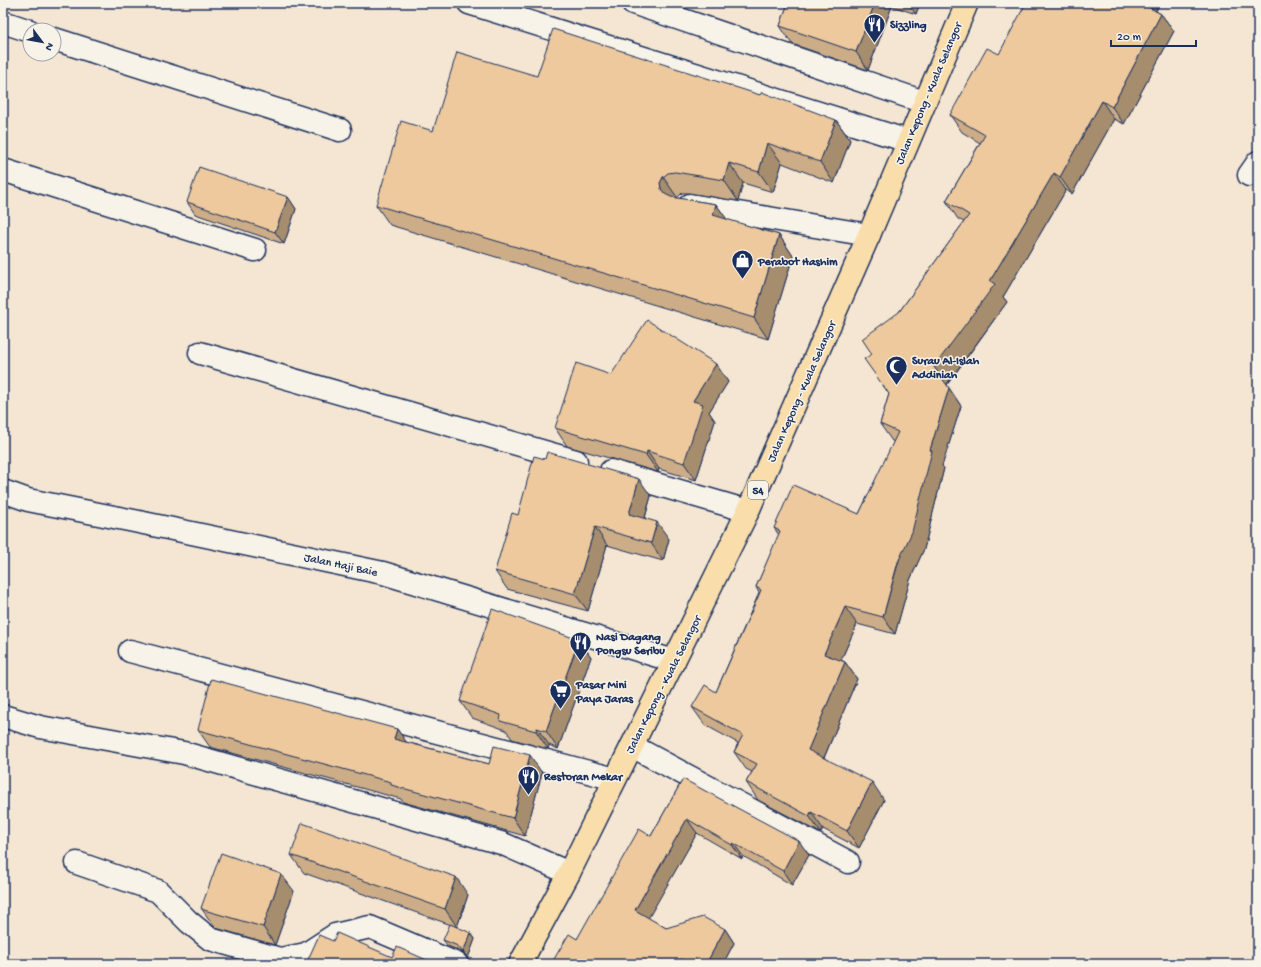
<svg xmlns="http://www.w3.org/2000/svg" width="1261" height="967" viewBox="0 0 1261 967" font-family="'Gochi Hand',sans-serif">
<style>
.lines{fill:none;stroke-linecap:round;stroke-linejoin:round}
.minor-casing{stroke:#1b2f5e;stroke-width:25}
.highway-casing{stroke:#1b2f5e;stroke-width:25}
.minor{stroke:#f7f3e8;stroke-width:22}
.highway{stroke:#f9deab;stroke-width:22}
.wall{fill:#ccad87;stroke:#1b2f5e}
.shaded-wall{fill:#a68d6e;stroke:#1b2f5e}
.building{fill:#edc99d;stroke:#1b2f5e}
.labels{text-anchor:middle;stroke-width:3;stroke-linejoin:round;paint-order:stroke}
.shield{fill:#f7f3e8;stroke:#5d6a87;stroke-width:1}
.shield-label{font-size:11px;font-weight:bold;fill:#1b2f5e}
.poi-label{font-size:12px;font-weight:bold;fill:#1b2f5e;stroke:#f7f3e8;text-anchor:start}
.street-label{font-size:12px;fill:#1b2f5e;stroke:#f7f3e8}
</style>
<rect width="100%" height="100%" fill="#f4e6d2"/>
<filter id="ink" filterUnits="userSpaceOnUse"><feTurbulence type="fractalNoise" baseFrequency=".025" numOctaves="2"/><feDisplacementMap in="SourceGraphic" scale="8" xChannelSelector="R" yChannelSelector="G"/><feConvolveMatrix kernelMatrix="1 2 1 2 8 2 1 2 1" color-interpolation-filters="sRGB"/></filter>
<g filter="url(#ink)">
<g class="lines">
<defs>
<g id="minor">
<path d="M469,3L908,141"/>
<path d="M633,3L924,102"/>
<path d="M3,22L30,31"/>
<path d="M54,39L340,130"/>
<path d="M3,170L255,250"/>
<path d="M1249,175L1258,162"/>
<path d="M690,205L869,235"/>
<path d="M200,353L576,461"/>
<path d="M611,471L748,511"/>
<path d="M3,491L28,500L134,521L383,573L674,661"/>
<path d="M130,651L615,779"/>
<path d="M3,716L40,727L184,753L501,843L569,873"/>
<path d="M632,746L848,862"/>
<path d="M77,863L158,891L189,922L210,939L280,959L306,954L335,935L370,927L457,964"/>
</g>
<path id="highway" d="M520,964L569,873L748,511L869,235L967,3"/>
</defs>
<use href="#minor" class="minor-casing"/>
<use href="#highway" class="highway-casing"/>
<use href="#minor" class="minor"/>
<use href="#highway" class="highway"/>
</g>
<g class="wall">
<path d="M788,3H920L916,14L892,6L868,70L792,44L780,26Z"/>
<path d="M1160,3L1156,11L1161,14L1174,31L1124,124L1114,119L1072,194L1066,190L1003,297L1007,302L947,385L961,406L942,466L944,468L924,549L910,580L895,634L857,624L841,660L845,662L857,679L824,758L884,800L859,848L823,829L821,833L758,800L746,782L752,772L746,769L734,752L738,743L705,725L692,707L716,692L759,593L756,587L779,535L774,528L859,514L894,442L892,441L880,424L889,394L872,354L899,312L964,222L958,219L946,201L980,143L962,132L950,115L999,54Z"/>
<path d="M537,76L836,120L850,140L834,183L782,163L773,192L743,183L738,201L689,193H682L677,198L716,204L727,220L779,235L793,256L768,339L390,225L376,205L433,131Z"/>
<path d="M288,197L296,209L284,244L195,214L187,202Z"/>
<path d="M716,364L728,382L709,412L715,421L696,480L659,469L658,472L567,446L555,428L611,375Z"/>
<path d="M651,496L645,518L669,539L663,561L607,545L588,611L507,589L495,571L518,515Z"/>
<path d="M579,640L591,657L558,749L549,745L548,749L512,739L506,730L472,718L460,701Z"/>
<path d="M397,729L406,742L489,764L542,773L525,836L403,802L401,799L210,747L198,730Z"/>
<path d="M683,779L809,855L792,885L743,856L742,859L697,833L648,918L666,928L725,929L734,943L723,964H551L577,939L651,836Z"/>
<path d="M291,855L468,895L457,927L304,873Z"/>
<path d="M294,891L275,945L216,928L214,926L201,908Z"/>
<path d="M471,933L475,939L468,958L462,952L448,946L443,940Z"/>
</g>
<g class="shaded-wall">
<path d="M875,3H890L892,6L868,70L856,52Z"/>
<path d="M908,3H920L916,14Z"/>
<path d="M1140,3H1160L1151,19Z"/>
<path d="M1161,14L1174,31L1124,124L1112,107Z"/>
<path d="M1102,101L1114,119L1072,194L1060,177Z"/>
<path d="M836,120L850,140L834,183L820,162Z"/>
<path d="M767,143L782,163L773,192L759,172Z"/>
<path d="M729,163L743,183L738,201L724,180Z"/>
<path d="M1054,173L1066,190L1003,297L1007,302L946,385L934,367L990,281Z"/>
<path d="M663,177L677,197L675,203V209L661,189L660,183Z"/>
<path d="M288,197L296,209L284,244L275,232Z"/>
<path d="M716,204L731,225L713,215Z"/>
<path d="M779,235L793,256L768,339L754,318Z"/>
<path d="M716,364L728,382L709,412L715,421L696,480L684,463L693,401Z"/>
<path d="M949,388L961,406L942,466L944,468L924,549L910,580L895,634L883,617L930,450Z"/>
<path d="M647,451L659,469L658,472L646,455Z"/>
<path d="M639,479L651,496L641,531L629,514Z"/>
<path d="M657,522L669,539L663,561L651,543Z"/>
<path d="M595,527L607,545L588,611L575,594Z"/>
<path d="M845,607L857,624L836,671L824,654Z"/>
<path d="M579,640L591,657L558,749L546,731Z"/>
<path d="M845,662L857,679L820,767L808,750Z"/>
<path d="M537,728L549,745L548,749L536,731Z"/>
<path d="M397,729L409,746L394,739Z"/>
<path d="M530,755L542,773L525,836L513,818Z"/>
<path d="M872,782L884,800L859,848L847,831Z"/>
<path d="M811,812L823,829L821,833L809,816Z"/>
<path d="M687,819L697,833L645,924L635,910Z"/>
<path d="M799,841L809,855L792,885L783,871Z"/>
<path d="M733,843L743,856L742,859L732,845Z"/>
<path d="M281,874L294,891L275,945L263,927Z"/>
<path d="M456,877L468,895L457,927L445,909Z"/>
<path d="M725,929L734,943L723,964H706Z"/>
<path d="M471,933L475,939L468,958L463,952Z"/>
<path d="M681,959L685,964H679Z"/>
</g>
<g class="building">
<path d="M788,3H875L856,52L780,26Z"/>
<path d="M1026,3H1141L1161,14L1112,107L1102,101L1060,177L1054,173L990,281L995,284L934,367L949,388L930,450L932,451L912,532L898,562L883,617L845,607L824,654L845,662L808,750L872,782L847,831L811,812L809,816L746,782L757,764L734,752L743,735L692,707L705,685L716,692L761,590L756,587L780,531L774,528L793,485L859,514L898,432L880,424L889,394L864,359L872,354L862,339L899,312L969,215L946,201L985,135L950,115L987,48L999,54Z"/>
<path d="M553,29L760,95L762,92L767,94L836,120L820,162L767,143L759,172L729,163L724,180L675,172L668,173L663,177L660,183L661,189L665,194L671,197L716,204L713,215L779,235L754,318L376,205L401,121L433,131L457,52L537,76Z"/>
<path d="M199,167L288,197L275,232L187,202Z"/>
<path d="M1258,277V285L1254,282Z"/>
<path d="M647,320L716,364L693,401L703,404L684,463L647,451L646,455L555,428L576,363L611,375Z"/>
<path d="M547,452L639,479L629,514L657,522L651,543L595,527L575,594L495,571L512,513L518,515L534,456L545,459Z"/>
<path d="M492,609L579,640L546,731L537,728L536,731L500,721L501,715L460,701Z"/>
<path d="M211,679L397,729L394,739L489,764L494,746L530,755L513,818L391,785V782L198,730Z"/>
<path d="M683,779L799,841L783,871L733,843L732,845L687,819L635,910L666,928L703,917L725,929L706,964H691L681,959L679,964H551L569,934L577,939L639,829L651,836Z"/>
<path d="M302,823L456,877L445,909L291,855Z"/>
<path d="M221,853L281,874L263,927L204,910L201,908Z"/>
<path d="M450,924L471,933L463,952L458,946L443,940Z"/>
<path d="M337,933L392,957L397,947L436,964H306L319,935L333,941Z"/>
</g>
</g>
<defs>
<symbol id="restaurant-pin" viewBox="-11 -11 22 30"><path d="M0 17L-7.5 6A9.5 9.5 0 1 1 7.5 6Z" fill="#1b2f5e" stroke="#f7f3e8"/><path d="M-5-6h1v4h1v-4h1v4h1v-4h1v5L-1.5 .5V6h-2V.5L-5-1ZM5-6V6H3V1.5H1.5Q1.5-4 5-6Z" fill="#fff"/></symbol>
<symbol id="shop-pin" viewBox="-11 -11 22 30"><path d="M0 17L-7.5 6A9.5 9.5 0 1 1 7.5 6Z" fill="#1b2f5e" stroke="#f7f3e8"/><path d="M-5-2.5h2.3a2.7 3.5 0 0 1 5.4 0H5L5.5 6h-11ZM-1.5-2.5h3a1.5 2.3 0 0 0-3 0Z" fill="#fff"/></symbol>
<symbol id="mosque-pin" viewBox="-11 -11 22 30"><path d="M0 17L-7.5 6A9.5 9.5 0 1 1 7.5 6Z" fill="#1b2f5e" stroke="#f7f3e8"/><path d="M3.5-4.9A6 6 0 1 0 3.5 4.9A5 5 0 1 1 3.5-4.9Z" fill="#fff"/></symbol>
<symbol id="supermarket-pin" viewBox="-11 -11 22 30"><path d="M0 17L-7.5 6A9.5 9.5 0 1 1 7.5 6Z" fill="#1b2f5e" stroke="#f7f3e8"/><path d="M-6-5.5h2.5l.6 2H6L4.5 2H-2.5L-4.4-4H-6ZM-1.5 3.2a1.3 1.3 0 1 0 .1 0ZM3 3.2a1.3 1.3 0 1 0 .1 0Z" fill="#fff"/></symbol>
</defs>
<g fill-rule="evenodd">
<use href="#restaurant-pin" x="862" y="12" width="25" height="34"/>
<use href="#shop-pin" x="730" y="248" width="25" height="34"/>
<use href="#mosque-pin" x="884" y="354" width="25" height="34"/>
<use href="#restaurant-pin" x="568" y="630" width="25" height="34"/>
<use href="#supermarket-pin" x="548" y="678" width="25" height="34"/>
<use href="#restaurant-pin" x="516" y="764" width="25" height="34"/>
</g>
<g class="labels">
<rect class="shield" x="748" y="481" width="20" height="18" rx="3"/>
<g class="shield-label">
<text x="758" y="494">54</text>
</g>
<g class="poi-label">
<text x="890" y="28">Sizzling</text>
<text x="758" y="265">Perabot Hashim</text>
<text x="912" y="364">Surau Al-Islah<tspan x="912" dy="14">Addiniah</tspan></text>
<text x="596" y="640">Nasi Dagang<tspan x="596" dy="14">Pongsu Seribu</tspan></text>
<text x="576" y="688">Pasar Mini<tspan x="576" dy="14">Paya Jaras</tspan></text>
<text x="544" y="780">Restoran Mekar</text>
</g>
<g class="street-label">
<text transform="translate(928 93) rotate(-67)" y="4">Jalan Kepong - Kuala Selangor</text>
<text transform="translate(801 391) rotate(-66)" y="4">Jalan Kepong - Kuala Selangor</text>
<text transform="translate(341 564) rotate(12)" y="4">Jalan Haji Baie</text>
<text transform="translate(663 684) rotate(-63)" y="4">Jalan Kepong - Kuala Selangor</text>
</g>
</g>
<rect width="1261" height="967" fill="none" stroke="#f7f3e8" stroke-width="16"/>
<rect x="8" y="8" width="1245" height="951" fill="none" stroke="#1b2f5e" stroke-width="1.5" filter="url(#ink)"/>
<g transform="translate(42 42) rotate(122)"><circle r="19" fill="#f7f3e8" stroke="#9fa5b1"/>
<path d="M0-3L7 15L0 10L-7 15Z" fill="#1b2f5e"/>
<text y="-6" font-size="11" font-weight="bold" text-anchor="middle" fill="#1b2f5e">N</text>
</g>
<path d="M1111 40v6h85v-6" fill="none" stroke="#1b2f5e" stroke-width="2"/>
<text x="1117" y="40" font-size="12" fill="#1b2f5e" stroke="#f7f3e8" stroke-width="3" paint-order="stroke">20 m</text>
</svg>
